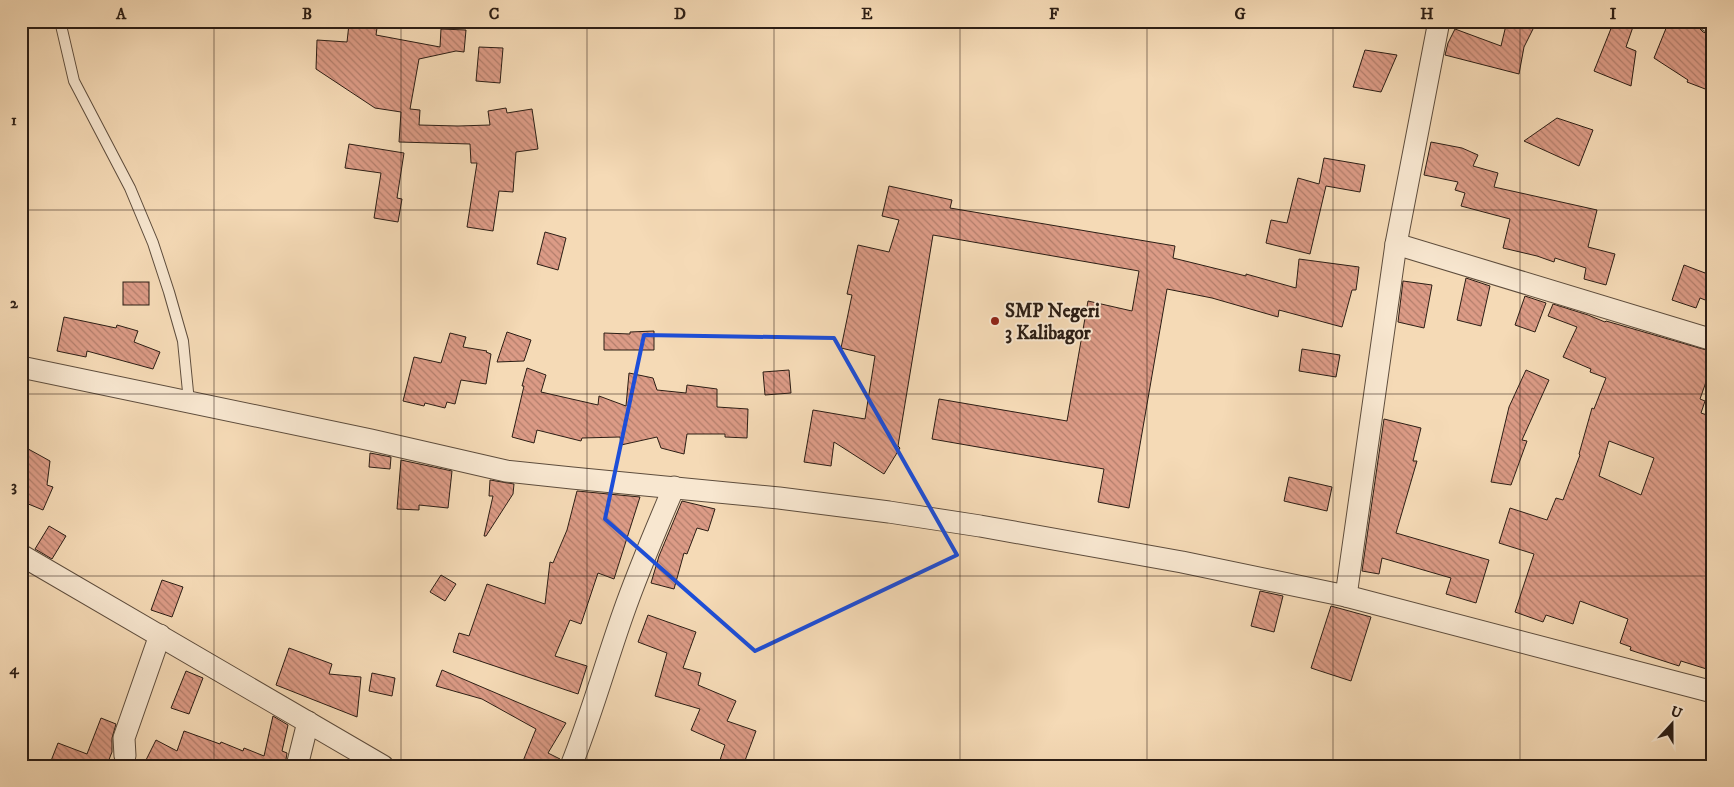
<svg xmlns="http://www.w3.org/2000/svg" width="1734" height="787" viewBox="0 0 1734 787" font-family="'IM FELL DW Pica',serif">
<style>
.building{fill:url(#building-back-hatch);stroke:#2c1e15;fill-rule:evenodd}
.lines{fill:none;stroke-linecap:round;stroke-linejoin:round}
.lane-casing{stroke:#5e4d3d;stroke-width:12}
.street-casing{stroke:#5e4d3d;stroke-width:23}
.lane{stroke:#f8e7d0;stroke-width:10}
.street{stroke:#f8e7d0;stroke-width:21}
.marked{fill:none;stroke:#1d4ed8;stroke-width:4;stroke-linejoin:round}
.grid{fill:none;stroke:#2c1e15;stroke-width:1;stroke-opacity:0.55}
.poi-dot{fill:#8f2418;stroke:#f8e7d0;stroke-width:2}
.labels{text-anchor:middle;stroke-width:4;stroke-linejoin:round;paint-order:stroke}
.poi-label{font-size:19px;font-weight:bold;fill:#2c1e15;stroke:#f8e7d0;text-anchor:start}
.neatline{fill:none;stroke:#2c1e15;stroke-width:2}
.grid-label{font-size:16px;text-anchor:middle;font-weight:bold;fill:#2c1e15}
</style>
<defs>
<pattern id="building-back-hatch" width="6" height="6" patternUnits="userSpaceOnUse" patternTransform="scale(1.25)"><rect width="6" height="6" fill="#dc9b86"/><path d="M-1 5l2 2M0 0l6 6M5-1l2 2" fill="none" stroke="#b37e6c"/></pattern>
</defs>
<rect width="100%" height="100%" fill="#f5dab6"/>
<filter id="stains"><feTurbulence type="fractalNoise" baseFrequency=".004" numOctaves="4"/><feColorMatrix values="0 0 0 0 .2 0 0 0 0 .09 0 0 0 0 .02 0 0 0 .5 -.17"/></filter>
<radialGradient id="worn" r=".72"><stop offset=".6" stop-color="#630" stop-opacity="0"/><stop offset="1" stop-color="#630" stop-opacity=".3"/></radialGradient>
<g class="building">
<path d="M1507,21H1537L1524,47L1519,74L1445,55L1448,43L1455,29L1501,46Z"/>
<path d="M1614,21H1635L1626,47L1636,51L1631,86L1594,71Z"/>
<path d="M1669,21H1686L1698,27L1703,32L1713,35V92L1687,82L1688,80L1654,58Z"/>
<path d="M349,24L377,28L376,35L440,47L441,29L466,30L464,52L456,51L419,59L410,109L420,110L419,125L458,126L490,125L488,111L506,108L507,113L532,109L538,149L516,152L513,192L499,191L493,231L467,227L477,163H471L470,144L399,142L401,112L375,108L316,69L317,40L347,42Z"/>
<path d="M479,47L503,48L500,83L476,81Z"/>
<path d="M1365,50L1397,55L1381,92L1353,87Z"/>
<path d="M1557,118L1593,130L1579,166L1524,141Z"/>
<path d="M1431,142L1462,148L1478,155L1473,166L1498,173L1494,187L1597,210L1588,247L1615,254L1606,285L1584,279L1586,268L1555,258L1554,262L1537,256L1503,248L1510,219L1461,206L1465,193L1455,190L1458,182L1424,175Z"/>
<path d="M349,144L404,153L397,198L402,199L398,222L374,218L381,173L345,168Z"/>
<path d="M1324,158L1365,165L1360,192L1326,186L1310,254L1266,243L1271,220L1287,223L1298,178L1319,184Z"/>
<path d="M889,186L952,200L950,208L1175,246L1173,258L1246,276V274L1296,288L1299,259L1359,267L1356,290H1352L1342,327L1279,310L1278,317L1212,298L1167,289L1129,508L1098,502L1104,469L932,439L939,399L1067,421L1088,301L1132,311L1139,271L933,235L898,446L900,448L884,474L834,442L831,466L804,462L813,410L865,419L875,356L841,348L852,295L847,294L858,245L889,252L899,220L882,216Z"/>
<path d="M545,232L566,238L558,270L537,264Z"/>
<path d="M1684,265L1713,276V303L1700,298L1696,308L1672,300Z"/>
<path d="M1466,278L1490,286L1481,326L1457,320Z"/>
<path d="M1403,281L1432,285L1424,328L1398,322Z"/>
<rect x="123" y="282" width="26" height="23"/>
<path d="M1525,296L1546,303L1535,332L1515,325Z"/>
<path d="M1553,304L1588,315L1605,322L1606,321L1713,352V362L1700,399L1705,401L1701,413L1710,416L1706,426L1713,428V671L1681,661L1679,666L1630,650L1631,647L1620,643L1628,619L1580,601L1573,624L1546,615L1543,622L1515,612L1534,554L1499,543L1510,508L1547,520L1556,498L1563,500L1580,455L1579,454L1592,408L1594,409L1606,378L1590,372L1591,369L1563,357L1577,327L1548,316ZM1609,441L1654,458L1641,495L1599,476Z"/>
<path d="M64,317L116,328L117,325L138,331L134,342L160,352L153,369L87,351L86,357L57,351Z"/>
<path d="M654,331V350H604V333L630,334V332Z"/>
<path d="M507,332L531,340L524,361L497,362Z"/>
<path d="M450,333L466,337L463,347L487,351L486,352L491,354L486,384L461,380L455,404L447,402L445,408L425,403L424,406L403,401L414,357L441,363Z"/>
<path d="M1302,349L1340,355L1336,377L1299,371Z"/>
<path d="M527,368L546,375L541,392L598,405L599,396L626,406L629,373L653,378L657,390L686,393L687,385L717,389V407L748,409L747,438L725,437V434H687L684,454L661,448L657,437L621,445L620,437L582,438L581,441L537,430L534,443L512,437L524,386H522Z"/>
<path d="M789,370L791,393L765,395L763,372Z"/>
<path d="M1526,370L1549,380L1522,440L1527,441L1511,485L1491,482L1509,407Z"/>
<path d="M1384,419L1421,428L1413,461H1417L1396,533L1489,560L1476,603L1446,594L1451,578L1382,558L1379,574L1362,571Z"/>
<path d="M21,445L50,461L47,485L53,487L43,510L21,501Z"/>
<path d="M370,453L391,457L390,469L369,467Z"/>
<path d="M401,460L452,471L448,508L419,505V510L397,509Z"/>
<path d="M1289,477L1332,487L1327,511L1284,501Z"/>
<path d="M490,480L514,484L513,494L486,536H484L493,496H489Z"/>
<path d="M577,491L640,497L614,579L598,573L581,624L570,620L555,656L587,666L578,694L453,652L459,633L469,636L487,584L545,604L550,562L553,563L567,530Z"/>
<path d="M682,501L715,509L708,531L697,528L687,554L684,553L674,589L651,583L659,556Z"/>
<path d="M49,526L66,536L52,559L35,549Z"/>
<path d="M441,575L456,584L445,601L430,592Z"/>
<path d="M162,580L183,587L172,617L151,610Z"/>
<path d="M1260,591L1283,596L1274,632L1251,626Z"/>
<path d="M1331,606L1371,617L1351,681L1311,668Z"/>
<path d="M648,615L696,632L683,668L701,673L698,685L736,701L727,721L756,731L743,766H737L720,760L725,745L691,730L700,709L655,696L667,653L638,642Z"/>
<path d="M289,648L332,664L329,674L361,677L357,717L276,685Z"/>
<path d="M442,670L566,723L548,753L560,759L559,766H521L536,729L482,699L436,686Z"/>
<path d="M186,671L203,678L189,714L171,708Z"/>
<path d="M372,673L395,678L392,696L369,691Z"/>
<path d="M273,716L288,725L282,751L287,753L285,766H143L156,740L177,751L184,731L220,744L221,742L243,751L244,748L264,756Z"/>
<path d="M101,718L116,724L112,738V752L108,762L114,764L113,766H49L58,743L87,754Z"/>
</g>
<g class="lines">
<defs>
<path id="lane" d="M60,21L74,81L130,188L153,243L169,292L183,341L189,402"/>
<g id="street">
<path d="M1709,21L1713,23"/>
<path d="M1396,244L1713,340"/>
<path d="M21,367L371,440L506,471L572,478L779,498L889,512L980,526L1182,562L1346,596L1713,692"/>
<path d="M21,555L383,766"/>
<path d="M1346,596L1396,244L1439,21"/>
<path d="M125,756L124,738L160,635"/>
<path d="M297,766L308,722"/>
<path d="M571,766C591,716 605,665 623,614C638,571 656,529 674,487"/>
</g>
</defs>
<use href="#lane" class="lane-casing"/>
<use href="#street" class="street-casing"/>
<use href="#lane" class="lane"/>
<use href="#street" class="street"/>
</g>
<path class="marked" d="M644,335L834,338L957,555L755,651L605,519Z"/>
<path class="grid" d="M214,21V766M401,21V766M587,21V766M774,21V766M960,21V766M1147,21V766M1333,21V766M1520,21V766M21,210H1713M21,394H1713M21,576H1713"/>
<circle class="poi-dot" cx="995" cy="321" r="5"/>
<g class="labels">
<g class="poi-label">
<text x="1005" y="317">SMP Negeri<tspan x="1005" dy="22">3 Kalibagor</tspan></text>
</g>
</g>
<rect width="1734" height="787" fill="none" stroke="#f5dab6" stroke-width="55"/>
<g transform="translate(1672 724) rotate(21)" stroke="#f8e7d0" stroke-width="4" paint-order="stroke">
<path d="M0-4L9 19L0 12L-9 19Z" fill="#2c1e15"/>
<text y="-8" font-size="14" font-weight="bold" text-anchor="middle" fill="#2c1e15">U</text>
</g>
<rect x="28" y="28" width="1678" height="732" class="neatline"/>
<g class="grid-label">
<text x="121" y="19">A</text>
<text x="307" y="19">B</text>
<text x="494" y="19">C</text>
<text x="680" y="19">D</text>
<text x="867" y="19">E</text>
<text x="1054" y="19">F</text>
<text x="1240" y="19">G</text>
<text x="1427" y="19">H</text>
<text x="1613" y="19">I</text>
<text x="14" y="125">1</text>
<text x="14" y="308">2</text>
<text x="14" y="491">3</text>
<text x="14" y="674">4</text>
</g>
<rect width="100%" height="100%" filter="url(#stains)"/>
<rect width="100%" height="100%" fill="url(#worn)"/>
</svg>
